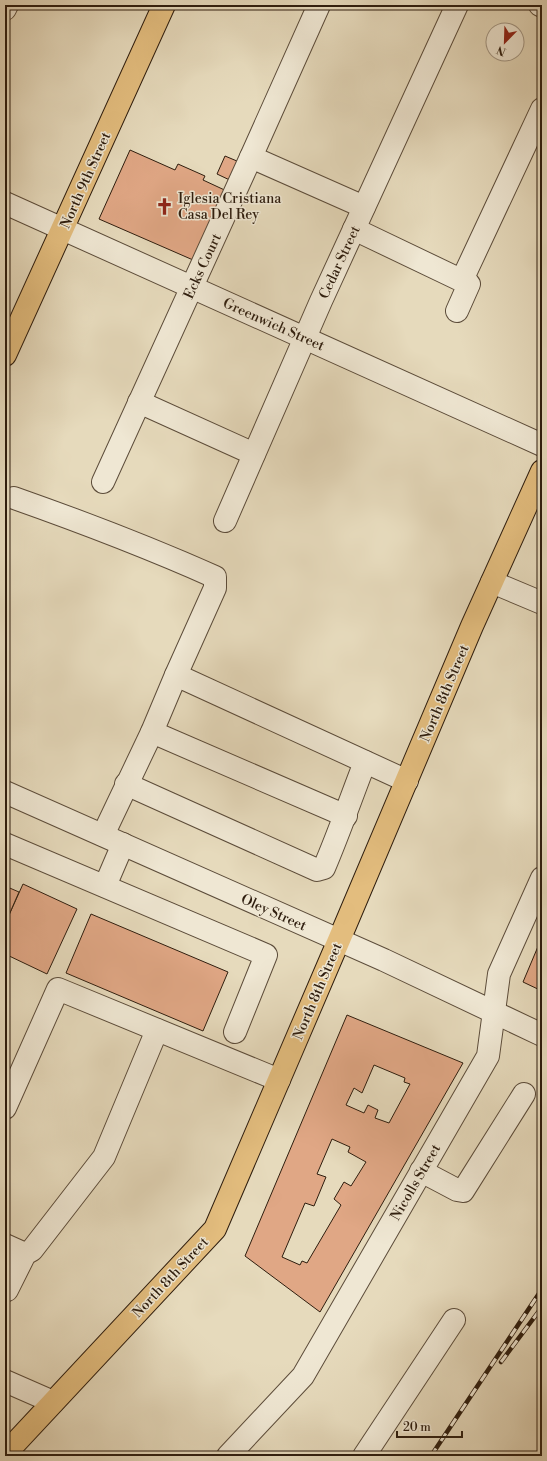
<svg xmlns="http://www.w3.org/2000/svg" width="547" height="1461" viewBox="0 0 547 1461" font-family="'Libre Bodoni',serif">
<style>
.building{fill:#e0a785;stroke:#2e1d0e;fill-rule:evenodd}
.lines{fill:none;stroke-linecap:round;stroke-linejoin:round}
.minor-casing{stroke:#5c4c3a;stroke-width:24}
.major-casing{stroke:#2e1d0e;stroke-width:24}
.minor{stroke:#efe7d3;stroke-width:22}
.major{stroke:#e3bd7e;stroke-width:22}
.rail-casing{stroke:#2e1d0e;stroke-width:4.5}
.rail{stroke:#efe7d3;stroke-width:3;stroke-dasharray:9;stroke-linecap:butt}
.labels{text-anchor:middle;stroke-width:3;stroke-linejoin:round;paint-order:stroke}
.street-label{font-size:14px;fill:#2e1d0e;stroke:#efe7d3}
.poi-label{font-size:14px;fill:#2e1d0e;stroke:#efe7d3;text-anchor:start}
</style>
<rect width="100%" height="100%" fill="#e6dabc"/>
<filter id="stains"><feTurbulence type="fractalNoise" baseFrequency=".005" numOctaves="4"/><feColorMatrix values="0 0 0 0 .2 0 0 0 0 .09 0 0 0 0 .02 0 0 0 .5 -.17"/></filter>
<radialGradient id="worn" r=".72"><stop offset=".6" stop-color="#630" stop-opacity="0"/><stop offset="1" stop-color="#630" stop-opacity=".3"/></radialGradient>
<g class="building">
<path d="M130,150L175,170L178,164L205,176L203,180L231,193L200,263L99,219Z"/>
<path d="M225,156L244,164L236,183L217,174Z"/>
<path d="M23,884L77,909L47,974L5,954V924Z"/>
<path d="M5,886L19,892L5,924Z"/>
<path d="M91,914L228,972L203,1031L66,973Z"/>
<path d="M542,937V991L523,982Z"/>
<path d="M347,1015L463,1063L320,1312L245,1256ZM374,1065L405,1078L404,1082L410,1084L389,1123L375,1118L378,1110L368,1105L364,1113L346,1105L354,1088L362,1093ZM332,1139L350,1147L348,1152L366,1162L351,1186L344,1182L334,1199L341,1205L307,1263L302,1261L300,1265L282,1257L305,1203L314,1206L326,1177L317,1174Z"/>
</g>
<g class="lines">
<defs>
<g id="minor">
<path d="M540,5L542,6"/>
<path d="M5,9L7,5"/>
<path d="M251,157L364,207"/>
<path d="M5,203L542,445"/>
<path d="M354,229L469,284L457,311"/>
<path d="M462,280L542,109"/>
<path d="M139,402L254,454"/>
<path d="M103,482L251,157L319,5"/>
<path d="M14,498C82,522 150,548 215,577V588L176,675"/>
<path d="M225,521L321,301L457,5"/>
<path d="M492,582L542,603"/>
<path d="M152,732L346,816"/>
<path d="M126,784L317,870L324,868C339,833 351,798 365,762"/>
<path d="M5,792L384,960L542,1035"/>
<path d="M103,835L152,732L176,675L407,781"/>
<path d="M5,844L266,955L235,1032"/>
<path d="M105,886L123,844"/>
<path d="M5,1108L58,989L279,1080"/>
<path d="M421,1171L457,1190L463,1191L524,1094"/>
<path d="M5,1245L25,1254"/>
<path d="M7,1290L25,1254L32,1250L104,1157L157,1030"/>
<path d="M5,1381L53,1402"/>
<path d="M228,1456L303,1376L488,1056L499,974L542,878"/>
<path d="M364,1456L454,1320"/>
</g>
<g id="major">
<path d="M5,355L164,5"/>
<path d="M5,1454L215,1229L339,940L472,626L542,471"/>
</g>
</defs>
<use href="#minor" class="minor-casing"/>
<use href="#major" class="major-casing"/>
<use href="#minor" class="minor"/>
<use href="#major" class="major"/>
<defs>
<g id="rail">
<path d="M501,1362L542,1307"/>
<path d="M431,1456L542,1289"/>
</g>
</defs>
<use href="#rail" class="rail-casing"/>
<use href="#rail" class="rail"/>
</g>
<defs>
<symbol id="church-bare" viewBox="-9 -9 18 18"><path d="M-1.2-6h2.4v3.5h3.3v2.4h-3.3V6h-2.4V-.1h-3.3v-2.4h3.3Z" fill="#8f2418" stroke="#efe7d3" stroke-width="2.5" paint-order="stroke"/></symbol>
</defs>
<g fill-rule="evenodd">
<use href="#church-bare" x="152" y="194" width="25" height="25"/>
</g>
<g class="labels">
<g class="street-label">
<text transform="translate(85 180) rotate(-66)" y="5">North 9th Street</text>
<text transform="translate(339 262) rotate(-65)" y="5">Cedar Street</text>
<text transform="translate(202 266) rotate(-65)" y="5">Ecks Court</text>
<text transform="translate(274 324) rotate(24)" y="5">Greenwich Street</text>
<text transform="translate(444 693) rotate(-67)" y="5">North 8th Street</text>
<text transform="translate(274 912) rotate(24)" y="5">Oley Street</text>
<text transform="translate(317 991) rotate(-67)" y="5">North 8th Street</text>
<text transform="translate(415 1182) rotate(-60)" y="5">Nicolls Street</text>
<text transform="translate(170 1277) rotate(-47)" y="5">North 8th Street</text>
</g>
<g class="poi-label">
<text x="178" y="203">Iglesia Cristiana<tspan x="178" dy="16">Casa Del Rey</tspan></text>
</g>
</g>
<rect width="547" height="1461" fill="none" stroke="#e6dabc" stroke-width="20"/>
<rect x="6" y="6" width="535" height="1449" fill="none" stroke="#2e1d0e" stroke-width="2"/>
<rect x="10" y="10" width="527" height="1441" fill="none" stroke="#2e1d0e"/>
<g transform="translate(505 42) rotate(203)"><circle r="19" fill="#efe7d3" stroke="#a29684"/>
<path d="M0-3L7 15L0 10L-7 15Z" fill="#8f2418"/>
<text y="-6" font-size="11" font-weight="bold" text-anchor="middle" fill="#2e1d0e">N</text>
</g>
<path d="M397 1431v6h65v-6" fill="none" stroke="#2e1d0e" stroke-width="2"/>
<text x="403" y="1431" font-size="12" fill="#2e1d0e" stroke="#efe7d3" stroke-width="3" paint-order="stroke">20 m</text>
<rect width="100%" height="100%" filter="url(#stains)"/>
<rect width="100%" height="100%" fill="url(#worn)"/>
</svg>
